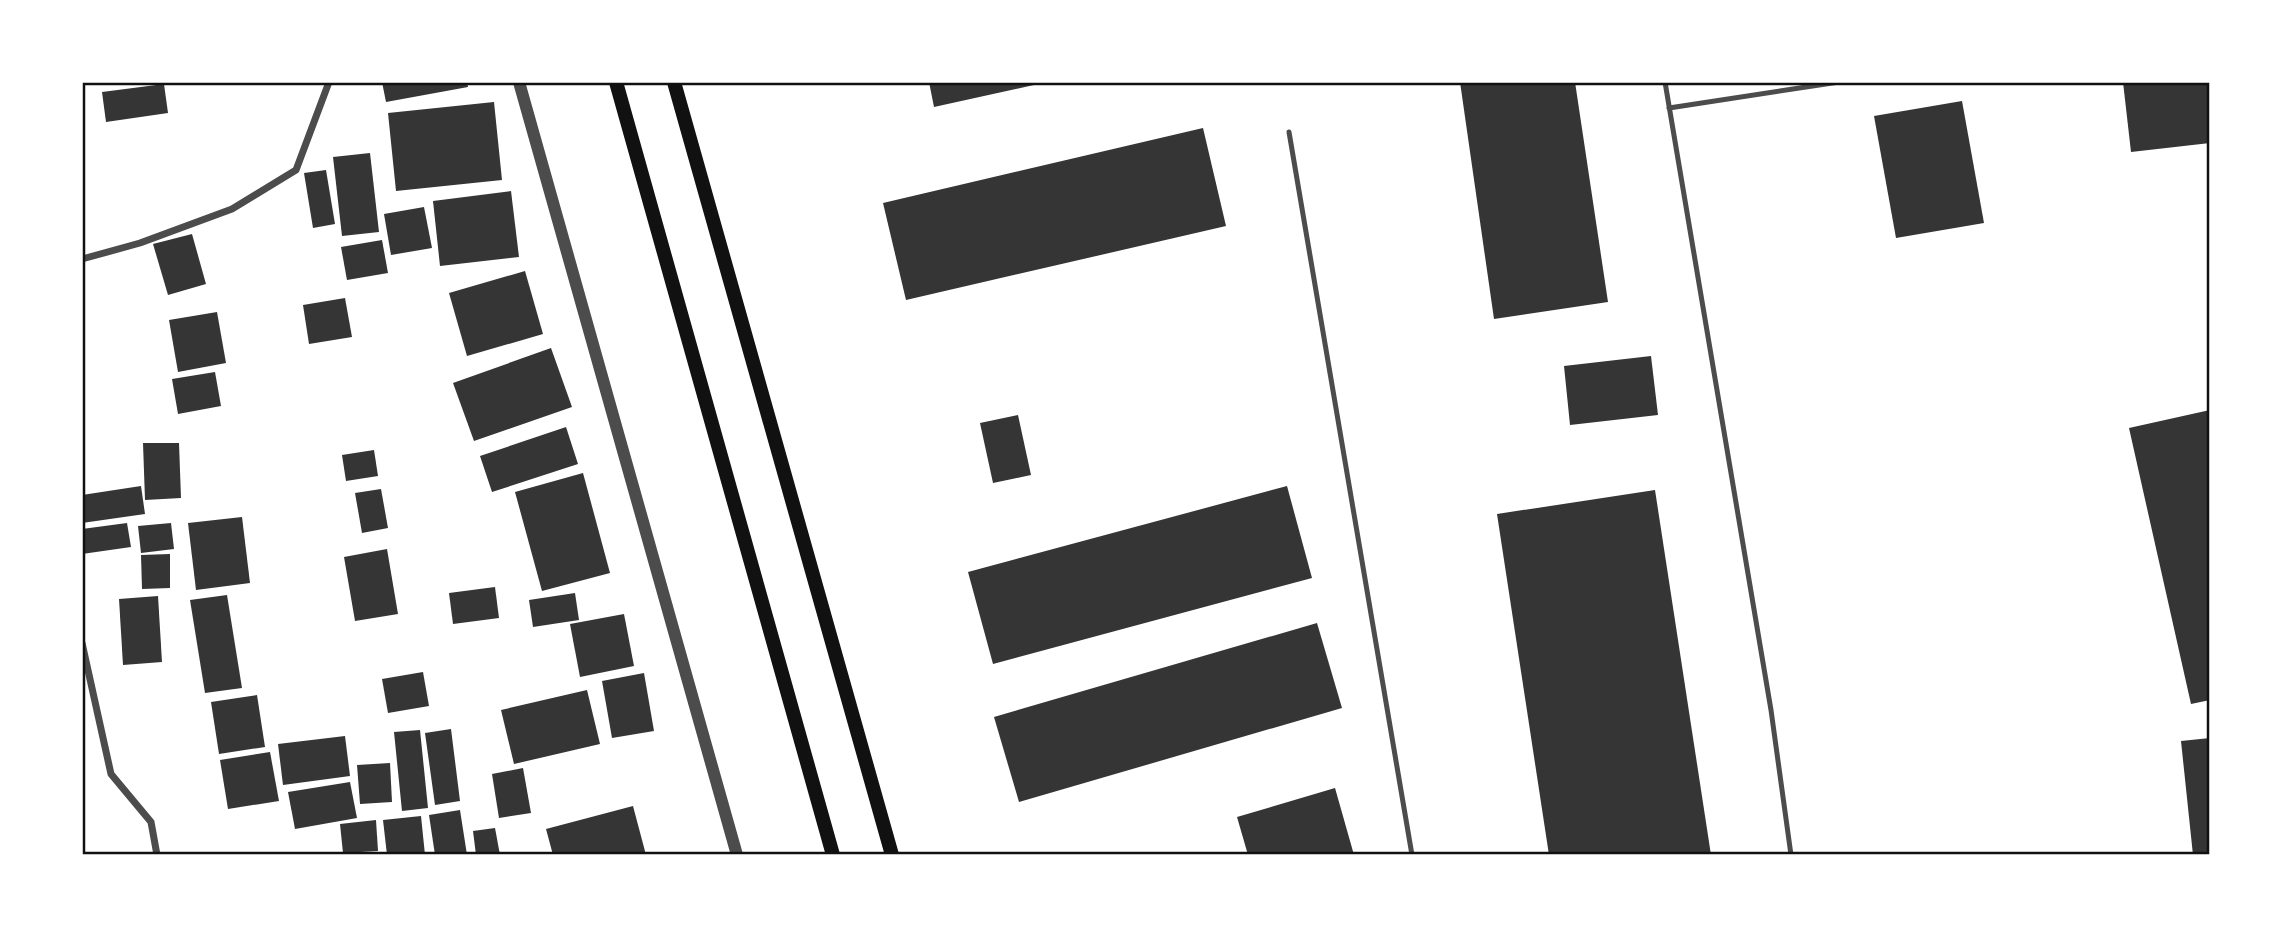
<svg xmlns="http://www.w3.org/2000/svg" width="2292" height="937" viewBox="0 0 2292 937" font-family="Poppins,sans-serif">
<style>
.building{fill:#353535}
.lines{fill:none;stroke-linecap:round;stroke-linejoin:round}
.service{stroke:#4c4c4c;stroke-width:5}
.minor{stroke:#4c4c4c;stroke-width:7}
.tertiary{stroke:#4c4c4c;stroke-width:12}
.secondary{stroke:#111;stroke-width:14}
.neatline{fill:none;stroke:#111;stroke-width:2.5}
</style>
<rect width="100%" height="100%" fill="#fff"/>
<g class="building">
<path d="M382,82H467L468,87L386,102Z"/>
<path d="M929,82H1043V83L934,107Z"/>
<path d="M1460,82H1575L1608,302L1494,319Z"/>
<path d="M2123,82H2210V143L2131,152Z"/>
<path d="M164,84L168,113L106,122L102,92Z"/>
<path d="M1962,101L1984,223L1896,238L1874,116Z"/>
<path d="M494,102L502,180L396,191L388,113Z"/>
<path d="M1203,128L1226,226L906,300L883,203Z"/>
<path d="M370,153L379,232L342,236L333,157Z"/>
<path d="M326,170L335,224L313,228L304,173Z"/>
<path d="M511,191L519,257L440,266L433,201Z"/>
<path d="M424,207L432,248L391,255L384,214Z"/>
<path d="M192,234L206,284L168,295L153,244Z"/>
<path d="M382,240L388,273L347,280L341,247Z"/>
<path d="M525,271L543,334L467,356L449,293Z"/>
<path d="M345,298L352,337L309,344L303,305Z"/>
<path d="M217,312L226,363L178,372L169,320Z"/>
<path d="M551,348L572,407L474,441L453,383Z"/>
<path d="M1651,356L1658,415L1570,425L1564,366Z"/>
<path d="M215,372L221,406L178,414L172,379Z"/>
<path d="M2210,410V700L2191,704L2129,428Z"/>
<path d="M1018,415L1031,475L993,483L980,423Z"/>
<path d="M566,427L578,464L492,492L480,456Z"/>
<path d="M143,443H179L181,498L145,500Z"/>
<path d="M374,450L378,476L346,481L342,455Z"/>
<path d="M583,473L610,573L542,591L515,492Z"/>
<path d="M141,486L145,514L82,523V495Z"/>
<path d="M1287,486L1312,578L993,664L968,572Z"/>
<path d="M381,489L388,528L362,533L355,493Z"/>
<path d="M1655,490L1711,855H1549L1497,514Z"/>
<path d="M242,517L250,583L196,590L188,523Z"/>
<path d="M127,523L131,547L82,554V529Z"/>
<path d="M171,523L174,549L141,553L138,526Z"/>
<path d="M387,549L398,614L355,621L344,557Z"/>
<path d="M170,554V588L142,589L141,555Z"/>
<path d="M495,587L499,618L453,624L449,593Z"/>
<path d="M575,593L579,620L533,627L529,600Z"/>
<path d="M227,595L242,688L205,693L190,600Z"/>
<path d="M158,596L162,662L123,665L119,599Z"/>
<path d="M624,614L634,666L580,677L570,624Z"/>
<path d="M1317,623L1342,708L1019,802L994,717Z"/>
<path d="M423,672L429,706L388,713L382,679Z"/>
<path d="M644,673L654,731L612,738L602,681Z"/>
<path d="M587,690L600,744L514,764L501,710Z"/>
<path d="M257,695L265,747L219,754L211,702Z"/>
<path d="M451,729L460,801L435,805L425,733Z"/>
<path d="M420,730L428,808L402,811L394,732Z"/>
<path d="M345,736L350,776L283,785L278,744Z"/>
<path d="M2210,738V855H2193L2181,741Z"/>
<path d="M270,752L279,801L228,809L220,760Z"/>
<path d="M390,763L392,802L360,804L357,765Z"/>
<path d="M523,768L531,813L499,818L492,774Z"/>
<path d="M350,782L357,818L295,829L288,792Z"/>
<path d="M1335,788L1354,855H1248L1237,817Z"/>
<path d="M633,806L646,855H553L546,829Z"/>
<path d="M460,810L467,855H435L429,815Z"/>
<path d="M421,816L425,855H387L383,820Z"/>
<path d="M376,820L378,851L343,853L340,824Z"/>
<path d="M495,828L500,855H476L473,831Z"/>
</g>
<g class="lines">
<g class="service">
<path d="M1665,82L1771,710L1791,855"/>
<path d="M1669,108L1839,82"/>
<path d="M1289,132L1412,855"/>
</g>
<g class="minor">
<path d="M82,259L140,243L232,209L296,170L329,82"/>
<path d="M82,643L111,774L151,822L157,855"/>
</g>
<path class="tertiary" d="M519,82L737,855"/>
<g class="secondary">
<path d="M616,82L833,855"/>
<path d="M674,82L892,855"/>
</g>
</g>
<rect width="2292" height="937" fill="none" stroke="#ffffff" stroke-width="168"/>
<rect x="84" y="84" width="2124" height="769" class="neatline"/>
</svg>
